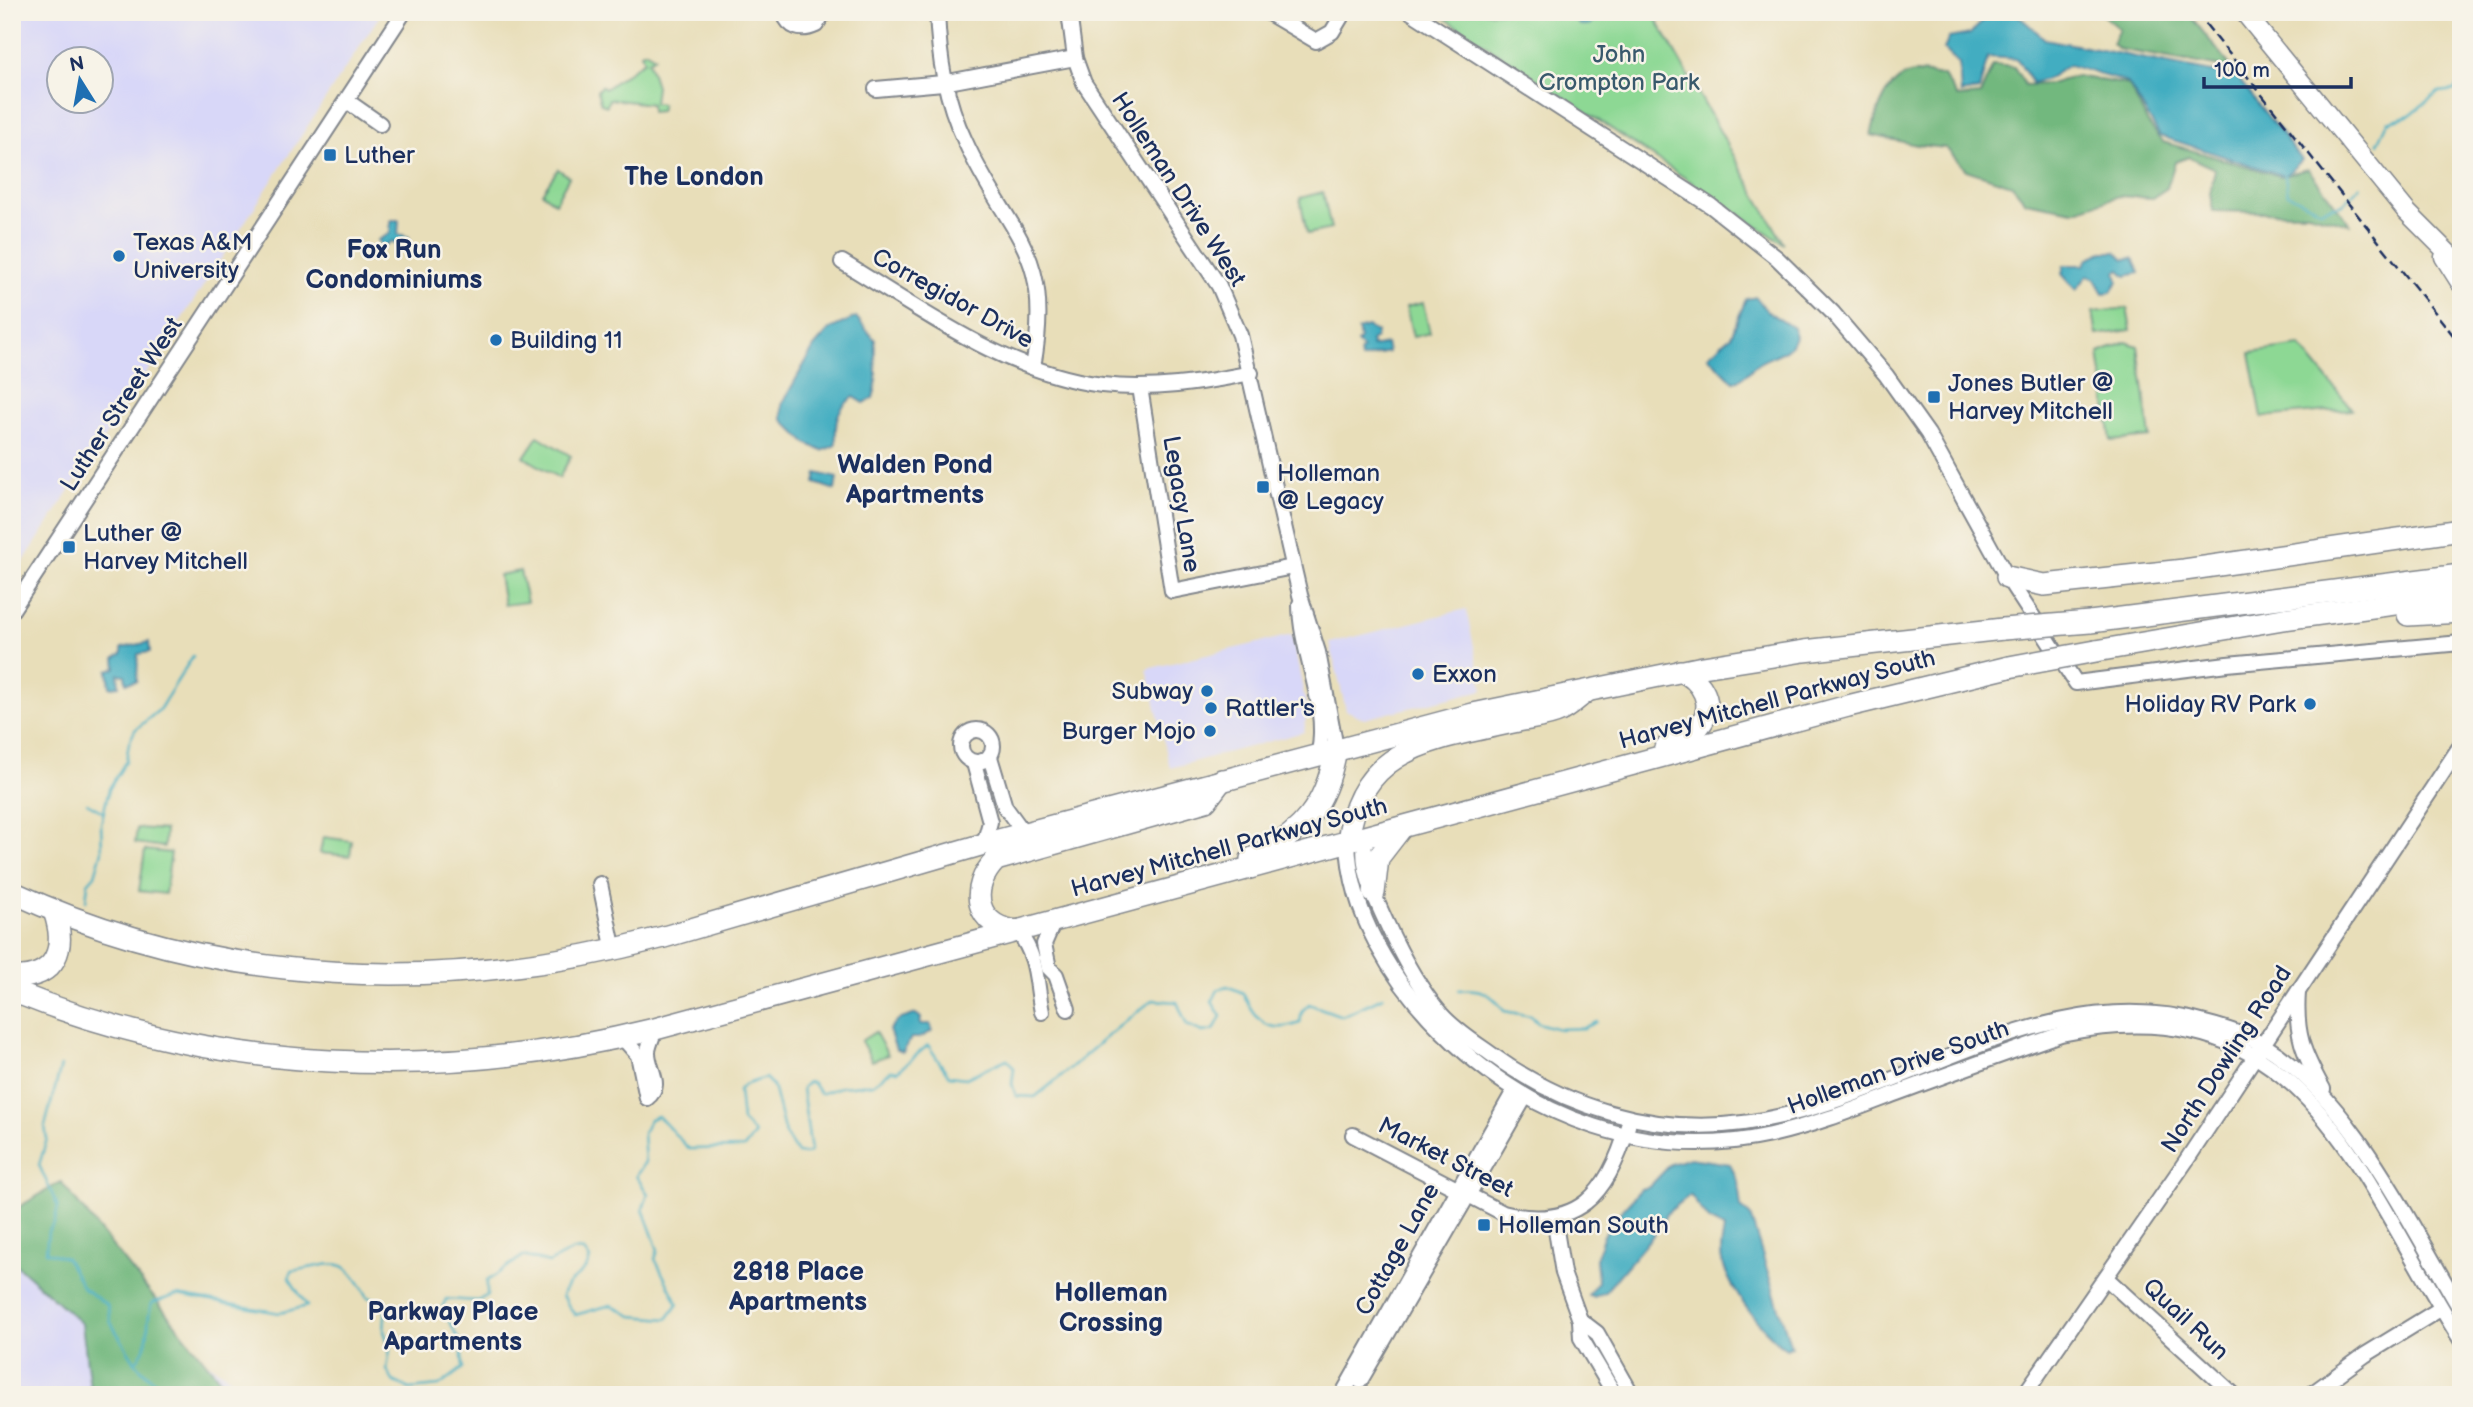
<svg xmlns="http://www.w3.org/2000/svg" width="2473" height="1407" viewBox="0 0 2473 1407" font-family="'Balsamiq Sans',sans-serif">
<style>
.built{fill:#d8d7f8;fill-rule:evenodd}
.green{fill:#8dd894;stroke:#548479;stroke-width:2}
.forest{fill:#72b87e;stroke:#46746e;stroke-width:2}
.water{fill:#42adc1;stroke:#2e6e90;stroke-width:2}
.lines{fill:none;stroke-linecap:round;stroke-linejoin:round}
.stream{stroke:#42adc1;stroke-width:2.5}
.minor-casing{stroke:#82868c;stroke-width:18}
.major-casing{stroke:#82868c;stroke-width:21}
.highway-casing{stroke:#82868c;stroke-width:24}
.minor{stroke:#fff;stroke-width:14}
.major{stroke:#fff;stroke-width:18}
.highway{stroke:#fff;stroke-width:21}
.rail{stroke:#1b2f5e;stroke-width:2.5;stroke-dasharray:10 5;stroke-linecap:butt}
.highway-bridge-casing{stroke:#82868c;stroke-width:24;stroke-linecap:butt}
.highway-bridge{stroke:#fff;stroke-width:21}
.poi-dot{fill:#1f6fb2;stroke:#f7f3e8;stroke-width:2.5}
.labels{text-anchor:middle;stroke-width:5;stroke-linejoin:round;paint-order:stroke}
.park-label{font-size:24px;fill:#38596c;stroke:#f7f3e8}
.poi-label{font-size:24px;fill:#1b2f5e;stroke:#f7f3e8;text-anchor:start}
.street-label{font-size:24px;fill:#1b2f5e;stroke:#f7f3e8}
.neighbourhood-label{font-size:26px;font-weight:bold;fill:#1b2f5e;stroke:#f7f3e8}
</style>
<rect width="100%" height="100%" fill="#f7f3e8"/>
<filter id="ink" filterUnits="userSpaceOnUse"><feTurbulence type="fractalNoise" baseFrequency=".0143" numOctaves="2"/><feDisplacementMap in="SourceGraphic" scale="14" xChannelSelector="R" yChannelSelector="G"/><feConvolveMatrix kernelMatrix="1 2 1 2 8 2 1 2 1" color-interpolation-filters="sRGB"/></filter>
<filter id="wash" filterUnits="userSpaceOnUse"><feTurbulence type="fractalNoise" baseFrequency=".00686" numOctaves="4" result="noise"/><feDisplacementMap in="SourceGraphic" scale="28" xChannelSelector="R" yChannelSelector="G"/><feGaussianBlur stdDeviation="1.57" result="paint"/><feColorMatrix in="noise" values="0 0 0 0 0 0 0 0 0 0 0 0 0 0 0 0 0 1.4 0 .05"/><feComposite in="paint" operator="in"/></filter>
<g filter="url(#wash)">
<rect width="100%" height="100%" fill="#e8deb9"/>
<g class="built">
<path d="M12,12H382L12,579ZM60,60H102V102H60Z"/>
<path d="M1466,609L1483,690L1364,719L1346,710L1330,643Z"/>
<path d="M1292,635L1307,710L1304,732L1170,768L1147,669Z"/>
<path d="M12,1235L257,1395H12Z"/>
</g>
<g class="green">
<path d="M1436,12H1652L1784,244Z"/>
<path d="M645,51L655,57L648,61L656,86L654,103L662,104L660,111L651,112V104L609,99L607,106L601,104L597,91L601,86L605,89L644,61L641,53Z"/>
<path d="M558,169L569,177L555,203L542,193Z"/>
<path d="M1323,192L1331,229L1307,234L1300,198Z"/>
<path d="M1423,303L1430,333L1413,337L1406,307Z"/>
<path d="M2127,308L2131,330L2097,335L2093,312Z"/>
<path d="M2126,342L2138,346L2150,437L2111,441L2099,353Z"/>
<path d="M2300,346L2352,409L2262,417L2250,353Z"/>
<path d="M538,436L571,456L559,478L524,457Z"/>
<path d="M520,571L527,602L504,605L499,575Z"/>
<path d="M137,828L165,830L164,847L135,843Z"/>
<path d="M323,837L352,841L350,856L320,853Z"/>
<path d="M145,850L171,853L165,894L139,891Z"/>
<path d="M875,1032L888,1055L872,1061L861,1041Z"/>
</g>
<g class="forest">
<path d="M2099,12H2187L2233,69L2118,49L2112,43L2119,29Z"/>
<path d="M1993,65L2014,67L2025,85L2050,84L2076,76L2129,85L2148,123L2163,142L2280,176L2308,169L2350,224L2308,213L2213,211L2210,193L2215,169L2189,157L2175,162L2167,188L2152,198L2119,196L2073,211L2026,202L2012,185L1966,170L1946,148L1917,145L1871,135C1876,113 1888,75 1915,73C1924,73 1935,75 1944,76L1957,97L1980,95Z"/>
<path d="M61,1182L225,1386L238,1395H91L82,1324L12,1261V1211Z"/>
</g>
<g class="water">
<path d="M1568,12H1600L1590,25H1580Z"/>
<path d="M1975,12H2014L2045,39L2237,77L2302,160L2285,176L2160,136L2128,83L2069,65L2047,79L2032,83L2017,59L1988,57L1979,90L1961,93L1959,64L1944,49L1949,38L1970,34L1983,21Z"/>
<path d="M391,220H399L398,234L409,237L410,247L400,249L393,241L382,247L378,240L390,233Z"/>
<path d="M2103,252H2116L2124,259L2133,258L2140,273L2126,276L2120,270L2116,272L2118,281L2111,292L2103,293L2095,279L2088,275L2076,290L2062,274L2064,265H2084L2089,258Z"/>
<path d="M1756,297L1767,311L1793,328L1796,337C1787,356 1771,354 1756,365C1748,372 1744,378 1734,382L1708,356L1731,336L1746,299Z"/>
<path d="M856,317L875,340C873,360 880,380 873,398L864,403L854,397C835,409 835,423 836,445L822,451L806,443L782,419V404L814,347L830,329Z"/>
<path d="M1367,327L1377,332L1376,338L1371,341L1372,347L1386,344L1388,352L1361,359L1360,351L1363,349L1357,343L1360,339L1358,330Z"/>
<path d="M817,473L837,478L835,490L815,483Z"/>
<path d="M149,642L150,652L138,654L137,681L126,683L125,675L118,674L119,686L110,687L108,670L116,668L115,658L122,654V648Z"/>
<path d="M916,1014L921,1018L920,1024H930L932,1031L920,1038H911L903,1052L896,1050L889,1030L898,1020Z"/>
<path d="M1690,1158L1730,1164L1738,1182L1741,1208L1750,1215L1791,1347L1786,1349C1759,1327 1732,1294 1722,1261C1719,1251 1723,1238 1724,1228L1710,1221L1690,1195L1666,1214L1660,1227L1605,1292L1593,1297L1588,1295L1598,1282L1596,1259L1603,1237L1622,1210L1641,1189L1649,1187L1671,1164Z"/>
</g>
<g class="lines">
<g class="stream">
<path d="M2378,143L2388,122L2410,115L2439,92L2455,90L2461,82"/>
<path d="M2285,176L2288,194L2320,210L2343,204L2360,186"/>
<path d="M87,803L103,812"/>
<path d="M86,901L88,883L95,875L102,851L101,824L109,789L126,761L129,743L135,730L159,710L193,656"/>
<path d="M1459,990C1481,988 1491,992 1504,1011L1531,1016L1538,1023L1559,1029L1584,1028L1597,1022"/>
<path d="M61,1066L45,1126L47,1139L39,1165L58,1207L54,1224L48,1231L46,1252L66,1258L83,1288L107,1305L111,1323L135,1362"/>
<path d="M158,1395L161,1388L135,1363C155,1338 143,1326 152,1303L177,1295L280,1313L307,1306L289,1278L292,1271C338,1264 342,1252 368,1297L386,1302L384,1331L390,1349L387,1370L393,1381L410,1389L439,1386L463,1368L461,1344L442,1308L446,1299L478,1301L487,1295V1281L523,1256L549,1263L573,1250L584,1251L590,1259C586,1276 566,1278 562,1296L575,1315L611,1305L632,1316L667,1319L678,1304L655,1259L658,1250L643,1209L648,1194L636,1176L645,1162L643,1133L650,1119L658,1116L689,1149L744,1148L755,1134L742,1121L739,1090L744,1085L765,1078L773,1086L785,1134L797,1153L806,1154L811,1151L802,1088L808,1082L813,1083L820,1094L840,1087L873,1084L892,1070L898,1071L928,1045L949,1076L966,1078L1007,1059L1014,1068L1012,1084L1016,1096L1035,1097C1076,1066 1111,1030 1153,1000L1177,1002L1187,1025L1203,1032L1214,1030L1221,1016L1212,1002L1218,990L1227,986L1243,993C1255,1021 1268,1035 1300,1023L1302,1011L1309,1004L1342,1016L1383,997"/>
</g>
</g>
</g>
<g filter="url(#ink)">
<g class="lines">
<defs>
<g id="minor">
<path d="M783,12C789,28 801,32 816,25L824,12"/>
<path d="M937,12C939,58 945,99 965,141C1008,236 1055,249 1033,367"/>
<path d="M1069,12L1075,58L1084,83L1219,286L1240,335L1300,595L1318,652L1336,748"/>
<path d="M1267,12L1316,41L1332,32L1344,12"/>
<path d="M1411,12L1711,206L1777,258L1833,313L1886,375L1928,434L2007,577L2076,683L2227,664L2461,643"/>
<path d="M876,89L943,83L1075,58"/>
<path d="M347,101L380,124"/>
<path d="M842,262C922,310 1006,373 1102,385C1152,391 1202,383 1251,373"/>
<path d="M1140,387L1172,591L1293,567"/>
<path d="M1300,604C1300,652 1329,704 1319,752"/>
<path d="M12,610L404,12"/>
<circle cx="977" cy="746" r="16"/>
<path d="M990,757L1005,807L1024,833"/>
<path d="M974,763L990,822L984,844"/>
<path d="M1367,837C1357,862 1376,900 1387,924C1401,955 1419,988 1441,1014C1455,1030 1474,1042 1491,1054C1564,1107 1653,1135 1743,1123C1899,1103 2043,976 2205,1023C2225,1028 2247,1035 2265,1046C2351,1098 2410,1225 2461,1310"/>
<path d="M1348,842C1350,914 1393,983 1443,1032C1530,1119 1648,1162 1771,1135C1815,1125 1855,1109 1897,1093C1951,1073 2006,1053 2061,1034C2306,983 2355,1173 2461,1340"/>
<path d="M600,884L614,951"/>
<path d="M1054,921L1044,944L1049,968L1056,975L1068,1009"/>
<path d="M1018,931C1039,961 1035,978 1042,1012"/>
<path d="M2298,992C2295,1034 2303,1053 2323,1089"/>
<path d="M622,1037L638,1055L647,1098"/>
<path d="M647,1098C665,1085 647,1068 648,1051C649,1044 653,1036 655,1029"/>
<path d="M1353,1135L1503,1213C1577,1231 1608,1195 1628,1126"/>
<path d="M1554,1218L1563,1273L1580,1320L1581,1338L1615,1395"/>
<path d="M2106,1278L2234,1395"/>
<path d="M1580,1320L1597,1333L1632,1395"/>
<path d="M1360,1381L1525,1097"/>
<path d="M1342,1395L1514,1091"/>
<path d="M2024,1395L2186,1161L2461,745"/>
<path d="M2310,1395L2365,1355L2440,1309"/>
</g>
<g id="major">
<path d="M2244,12L2407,212L2461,266"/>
<path d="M2444,257L2461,284"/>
</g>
<g id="highway">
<path d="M2007,577L2044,585L2184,570L2461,530"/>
<path d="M2408,615L2461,612"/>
<path d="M2090,622L2461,575"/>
<path d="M2096,651L2283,619L2461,595"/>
<path d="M1665,748C1676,741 1691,736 1699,726C1717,706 1702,679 1680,671"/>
<path d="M1348,842C1359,744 1438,739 1518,721C1531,718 1548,717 1560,711C1569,707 1578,698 1586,692"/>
<path d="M1251,859C1303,834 1327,805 1336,748"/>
<path d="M12,892C218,988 447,995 664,937L984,844L1473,714L1703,667L1804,651L2003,629"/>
<path d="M1374,893L1378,858L1402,827"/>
<path d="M1018,931C975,927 968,888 996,860L1206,801L1222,780"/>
<path d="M12,977C57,979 67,948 54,911"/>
<path d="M12,991C217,1074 442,1082 655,1029L1848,706L2009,667"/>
</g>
</defs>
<use href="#minor" class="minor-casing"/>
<use href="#major" class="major-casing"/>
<use href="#highway" class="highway-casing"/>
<use href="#minor" class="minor"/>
<use href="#major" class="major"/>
<use href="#highway" class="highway"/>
<path class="rail" d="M2196,12L2461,345"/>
<defs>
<g id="highway-bridge">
<path d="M2003,629L2090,622"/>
<path d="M2009,667L2096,651"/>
</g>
</defs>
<use href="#highway-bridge" class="highway-bridge-casing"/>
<use href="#highway-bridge" class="highway-bridge"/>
</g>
</g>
<g class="poi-dot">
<rect x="323" y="148" width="14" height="14" rx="3.5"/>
<circle cx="119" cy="256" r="7"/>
<circle cx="496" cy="340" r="7"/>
<rect x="1927" y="390" width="14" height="14" rx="3.5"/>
<rect x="1256" y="480" width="14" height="14" rx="3.5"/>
<rect x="62" y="540" width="14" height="14" rx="3.5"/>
<circle cx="1418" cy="674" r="7"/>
<circle cx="1207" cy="691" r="7"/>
<circle cx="2310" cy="704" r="7"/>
<circle cx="1211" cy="708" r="7"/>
<circle cx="1210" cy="731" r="7"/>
<rect x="1477" y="1218" width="14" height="14" rx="3.5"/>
</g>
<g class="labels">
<g class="park-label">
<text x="1619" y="62">John<tspan x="1619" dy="28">Crompton Park</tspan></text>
</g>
<g class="poi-label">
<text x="344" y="163">Luther</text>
<text x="133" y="250">Texas A&amp;M<tspan x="133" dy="28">University</tspan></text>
<text x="510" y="348">Building 11</text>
<text x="1948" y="391">Jones Butler @<tspan x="1948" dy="28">Harvey Mitchell</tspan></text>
<text x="1277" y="481">Holleman<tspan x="1277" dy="28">@ Legacy</tspan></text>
<text x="83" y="541">Luther @<tspan x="83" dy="28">Harvey Mitchell</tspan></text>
<text x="1432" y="682">Exxon</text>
<text x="1193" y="699" text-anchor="end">Subway</text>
<text x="2296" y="712" text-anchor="end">Holiday RV Park</text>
<text x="1225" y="716">Rattler's</text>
<text x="1196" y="739" text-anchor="end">Burger Mojo</text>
<text x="1498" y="1233">Holleman South</text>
</g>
<g class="street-label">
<text transform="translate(1179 189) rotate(57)" y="8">Holleman Drive West</text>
<text transform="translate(953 298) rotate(29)" y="8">Corregidor Drive</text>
<text transform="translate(121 404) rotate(-57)" y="8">Luther Street West</text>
<text transform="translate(1182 504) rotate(81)" y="8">Legacy Lane</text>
<text transform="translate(1777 699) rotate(-15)" y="8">Harvey Mitchell Parkway South</text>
<text transform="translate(1229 847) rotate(-15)" y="8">Harvey Mitchell Parkway South</text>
<text transform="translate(2226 1059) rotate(-57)" y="8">North Dowling Road</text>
<text transform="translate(1898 1067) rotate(-20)" y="8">Holleman Drive South</text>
<text transform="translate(1446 1157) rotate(27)" y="8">Market Street</text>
<text transform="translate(1397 1249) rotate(-61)" y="8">Cottage Lane</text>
<text transform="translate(2186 1319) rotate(43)" y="8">Quail Run</text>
</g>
<g class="neighbourhood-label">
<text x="694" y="185">The London</text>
<text x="394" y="258">Fox Run<tspan x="394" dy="30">Condominiums</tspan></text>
<text x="915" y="473">Walden Pond<tspan x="915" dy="30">Apartments</tspan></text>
<text x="798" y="1280">2818 Place<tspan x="798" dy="30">Apartments</tspan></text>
<text x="1111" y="1301">Holleman<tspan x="1111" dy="30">Crossing</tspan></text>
<text x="453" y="1320">Parkway Place<tspan x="453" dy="30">Apartments</tspan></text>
</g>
</g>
<rect width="2473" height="1407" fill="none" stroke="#f7f3e8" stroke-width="42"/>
<g transform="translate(80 80) rotate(349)"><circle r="33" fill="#f7f3e8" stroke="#9fa5b1" stroke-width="2"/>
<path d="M0-5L12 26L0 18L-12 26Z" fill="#1f6fb2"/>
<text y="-10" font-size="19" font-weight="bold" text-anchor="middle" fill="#1b2f5e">N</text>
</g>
<path d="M2204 77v10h147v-10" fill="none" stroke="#1b2f5e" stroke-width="3.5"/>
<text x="2214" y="77" font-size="21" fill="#1b2f5e" stroke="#f7f3e8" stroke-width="5" paint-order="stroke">100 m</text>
</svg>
